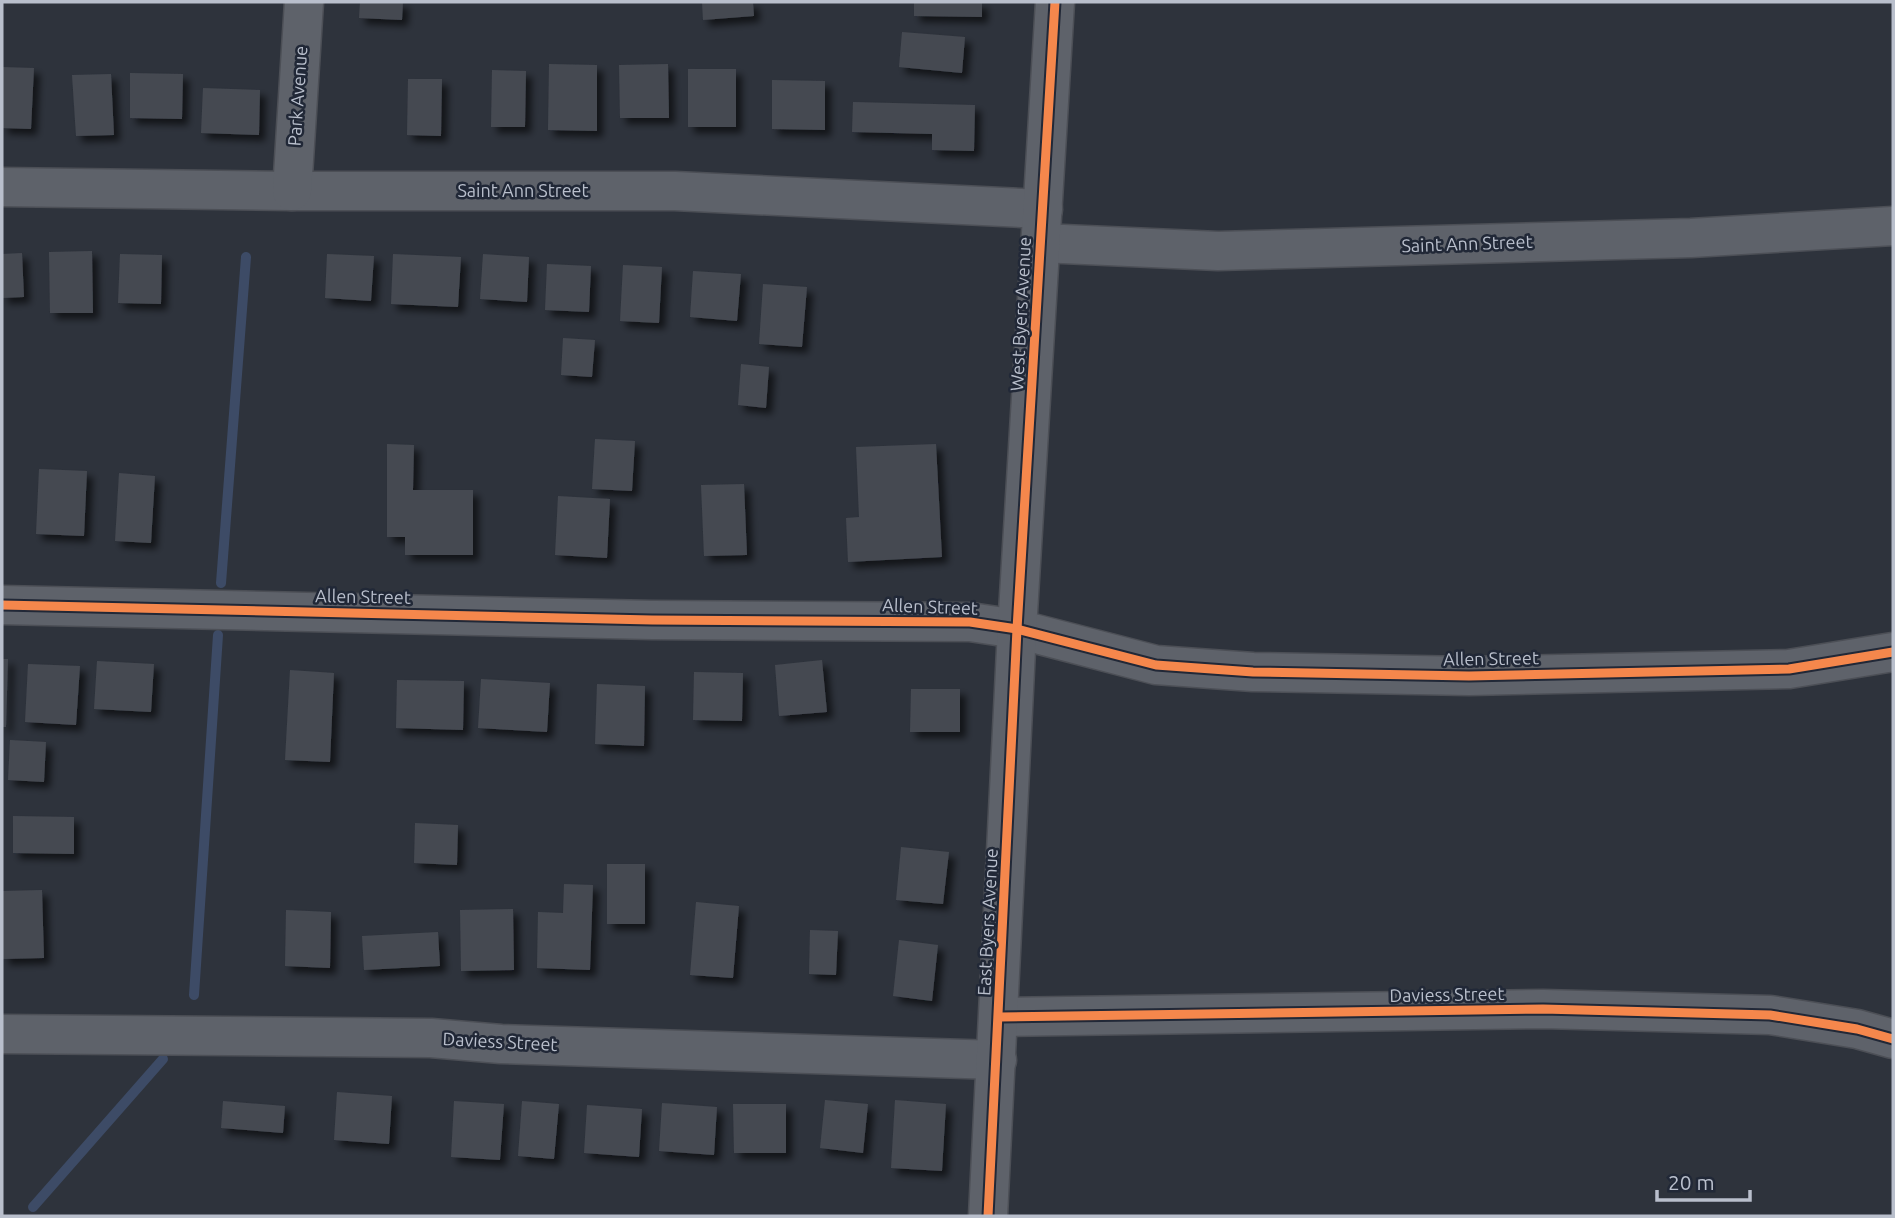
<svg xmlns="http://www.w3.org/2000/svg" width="1895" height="1218" viewBox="0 0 1895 1218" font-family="Ubuntu,sans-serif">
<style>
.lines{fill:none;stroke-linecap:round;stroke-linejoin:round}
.stream{stroke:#3d4b66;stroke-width:10}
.building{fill:#454951;filter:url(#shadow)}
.minor-casing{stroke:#4c4f56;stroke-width:41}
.minor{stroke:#5e626a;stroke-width:38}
.cycleway-casing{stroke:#212837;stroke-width:13}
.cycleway{stroke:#f5874c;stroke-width:9}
.labels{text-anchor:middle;stroke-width:5;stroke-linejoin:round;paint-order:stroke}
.street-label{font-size:18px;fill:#b9bfcc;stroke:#212837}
</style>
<defs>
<filter id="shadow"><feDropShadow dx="6" dy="6" stdDeviation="3.5" flood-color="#0009"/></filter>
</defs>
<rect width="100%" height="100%" fill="#2e333c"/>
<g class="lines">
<g class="stream">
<path d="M221,583L246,257"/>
<path d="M194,995L218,635"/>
<path d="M33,1207L163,1059"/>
</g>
</g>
<g class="building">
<path d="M360,2H403L402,20L359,18Z"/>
<path d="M702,2H753L754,16L703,20Z"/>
<path d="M914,2H982V17L914,16Z"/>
<path d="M902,32L965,37L962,73L899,67Z"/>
<path d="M549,64L597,65V131L548,130Z"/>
<path d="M668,64L669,118H620L619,65Z"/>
<path d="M2,67L34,68L31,129L2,128Z"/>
<rect x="688" y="69" width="48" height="58"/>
<path d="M492,70L526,71L525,127H491Z"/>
<path d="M130,73L183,74L182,119L130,118Z"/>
<path d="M111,74L114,135L76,136L72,75Z"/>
<path d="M408,79H442L441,136L407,135Z"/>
<path d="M772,80L825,81V130L772,129Z"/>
<path d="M203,88L260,90L259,135L201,133Z"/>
<path d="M853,102L975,105L974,151L932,150V134L852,132Z"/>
<path d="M92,251L93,313H50L49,252Z"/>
<path d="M22,253L24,297L2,298V254Z"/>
<path d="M120,254L162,255L161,304L118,303Z"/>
<path d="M327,254L374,256L371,301L325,298Z"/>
<path d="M393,254L461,257L458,307L391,304Z"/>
<path d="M483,254L529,257L527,302L480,299Z"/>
<path d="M547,264L591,266L589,312L545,310Z"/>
<path d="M623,265L662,267L659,323L620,321Z"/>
<path d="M693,271L741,274L737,321L690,317Z"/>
<path d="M763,284L807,287L802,347L759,344Z"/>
<path d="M563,338L595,340L592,377L561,375Z"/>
<path d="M741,364L769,367L766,408L738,405Z"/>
<path d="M595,439L635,441L632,491L592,489Z"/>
<path d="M387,444L414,445L413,490H473V555H405V537H387Z"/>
<path d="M936,444L942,557L848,562L846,518L859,517L856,447Z"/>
<path d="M39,469L87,471L84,536L36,534Z"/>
<path d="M119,473L155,476L151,543L115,541Z"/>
<path d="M744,484L747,555L704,556L701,485Z"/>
<path d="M558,496L610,499L607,558L555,555Z"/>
<path d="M2,659H8L6,727H2Z"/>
<path d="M822,660L827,712L779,716L775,665Z"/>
<path d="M97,661L154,664L151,712L94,709Z"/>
<path d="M28,664L80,666L76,725L25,722Z"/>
<path d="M290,670L334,673L330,762L285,760Z"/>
<path d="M694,672L743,673L742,721L693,720Z"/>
<path d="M481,679L550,683L547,732L478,728Z"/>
<path d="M397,680L464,681L463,730L396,728Z"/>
<path d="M597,684L645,686L644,746L595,744Z"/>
<path d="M911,689H960V732H910Z"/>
<path d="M10,740L46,742L44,782L8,780Z"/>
<path d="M13,816L74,817V854L13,853Z"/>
<path d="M415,823L458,825L457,865L414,863Z"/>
<path d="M901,847L949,852L943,904L896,900Z"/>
<rect x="607" y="864" width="38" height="60"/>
<path d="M564,884L593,885L590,970L537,968L538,912L563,913Z"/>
<path d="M42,890L44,958L3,959L2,891Z"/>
<path d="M696,902L739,906L733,978L690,975Z"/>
<path d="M513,909L514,970L461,971L460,910Z"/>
<path d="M286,910L331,912L330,968L285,966Z"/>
<path d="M810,930L838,931L836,975L809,974Z"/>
<path d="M438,932L440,966L364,970L362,936Z"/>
<path d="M899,940L938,945L932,1001L893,996Z"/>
<path d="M337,1092L392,1096L389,1144L334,1140Z"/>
<path d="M825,1100L868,1104L863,1153L820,1148Z"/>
<path d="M895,1100L946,1104L942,1171L891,1168Z"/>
<path d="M223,1101L285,1106L283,1133L221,1128Z"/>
<path d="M454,1101L504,1104L500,1160L451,1157Z"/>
<path d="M522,1101L559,1104L554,1159L518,1156Z"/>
<path d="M662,1103L717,1107L714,1155L659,1151Z"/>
<path d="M733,1104H786V1153H734Z"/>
<path d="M587,1105L642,1109L639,1157L584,1153Z"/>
</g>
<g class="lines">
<defs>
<g id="minor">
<path d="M2,187L292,191H675L1043,209"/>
<path d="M292,191L304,2"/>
<path d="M1041,243L1218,251L1691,238L1893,226"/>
<path d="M2,605L652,620L970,622L1017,629L1156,665L1253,672L1469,676L1789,669L1893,652"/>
<path d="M1000,1017L1543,1009L1770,1015L1857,1029L1893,1039"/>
<path d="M2,1034L431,1038L501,1044L997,1060"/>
<path d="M988,1216L1017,629L1055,2"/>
</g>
</defs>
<use href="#minor" class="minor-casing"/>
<use href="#minor" class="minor"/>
<defs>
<g id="cycleway">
<path d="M2,605L652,620L970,622L1017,629L1156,665L1253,672L1469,676L1789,669L1893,652"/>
<path d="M1000,1017L1543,1009L1770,1015L1857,1029L1893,1039"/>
<path d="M988,1216L1017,629L1055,2"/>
</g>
</defs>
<use href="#cycleway" class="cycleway-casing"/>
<use href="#cycleway" class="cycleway"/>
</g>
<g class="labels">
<g class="street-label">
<text transform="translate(298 96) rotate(-86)" y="6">Park Avenue</text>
<text x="523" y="197">Saint Ann Street</text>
<text transform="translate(1467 244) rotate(-2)" y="6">Saint Ann Street</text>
<text transform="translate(1021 314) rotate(-87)" y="6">West Byers Avenue</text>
<text transform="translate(363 597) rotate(1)" y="6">Allen Street</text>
<text transform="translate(930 607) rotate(2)" y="6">Allen Street</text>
<text transform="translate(1491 659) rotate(-1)" y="6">Allen Street</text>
<text transform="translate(988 922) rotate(-87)" y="6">East Byers Avenue</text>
<text transform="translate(1447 995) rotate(-1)" y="6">Daviess Street</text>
<text transform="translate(500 1042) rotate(3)" y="6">Daviess Street</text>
</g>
</g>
<rect width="1895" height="1218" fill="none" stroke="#b9bfcc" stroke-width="7"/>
<path d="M1657 1190v10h93v-10" fill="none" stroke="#b9bfcc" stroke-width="3.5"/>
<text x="1668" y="1190" font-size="21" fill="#b9bfcc" stroke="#212837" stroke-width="5" paint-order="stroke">20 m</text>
</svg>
